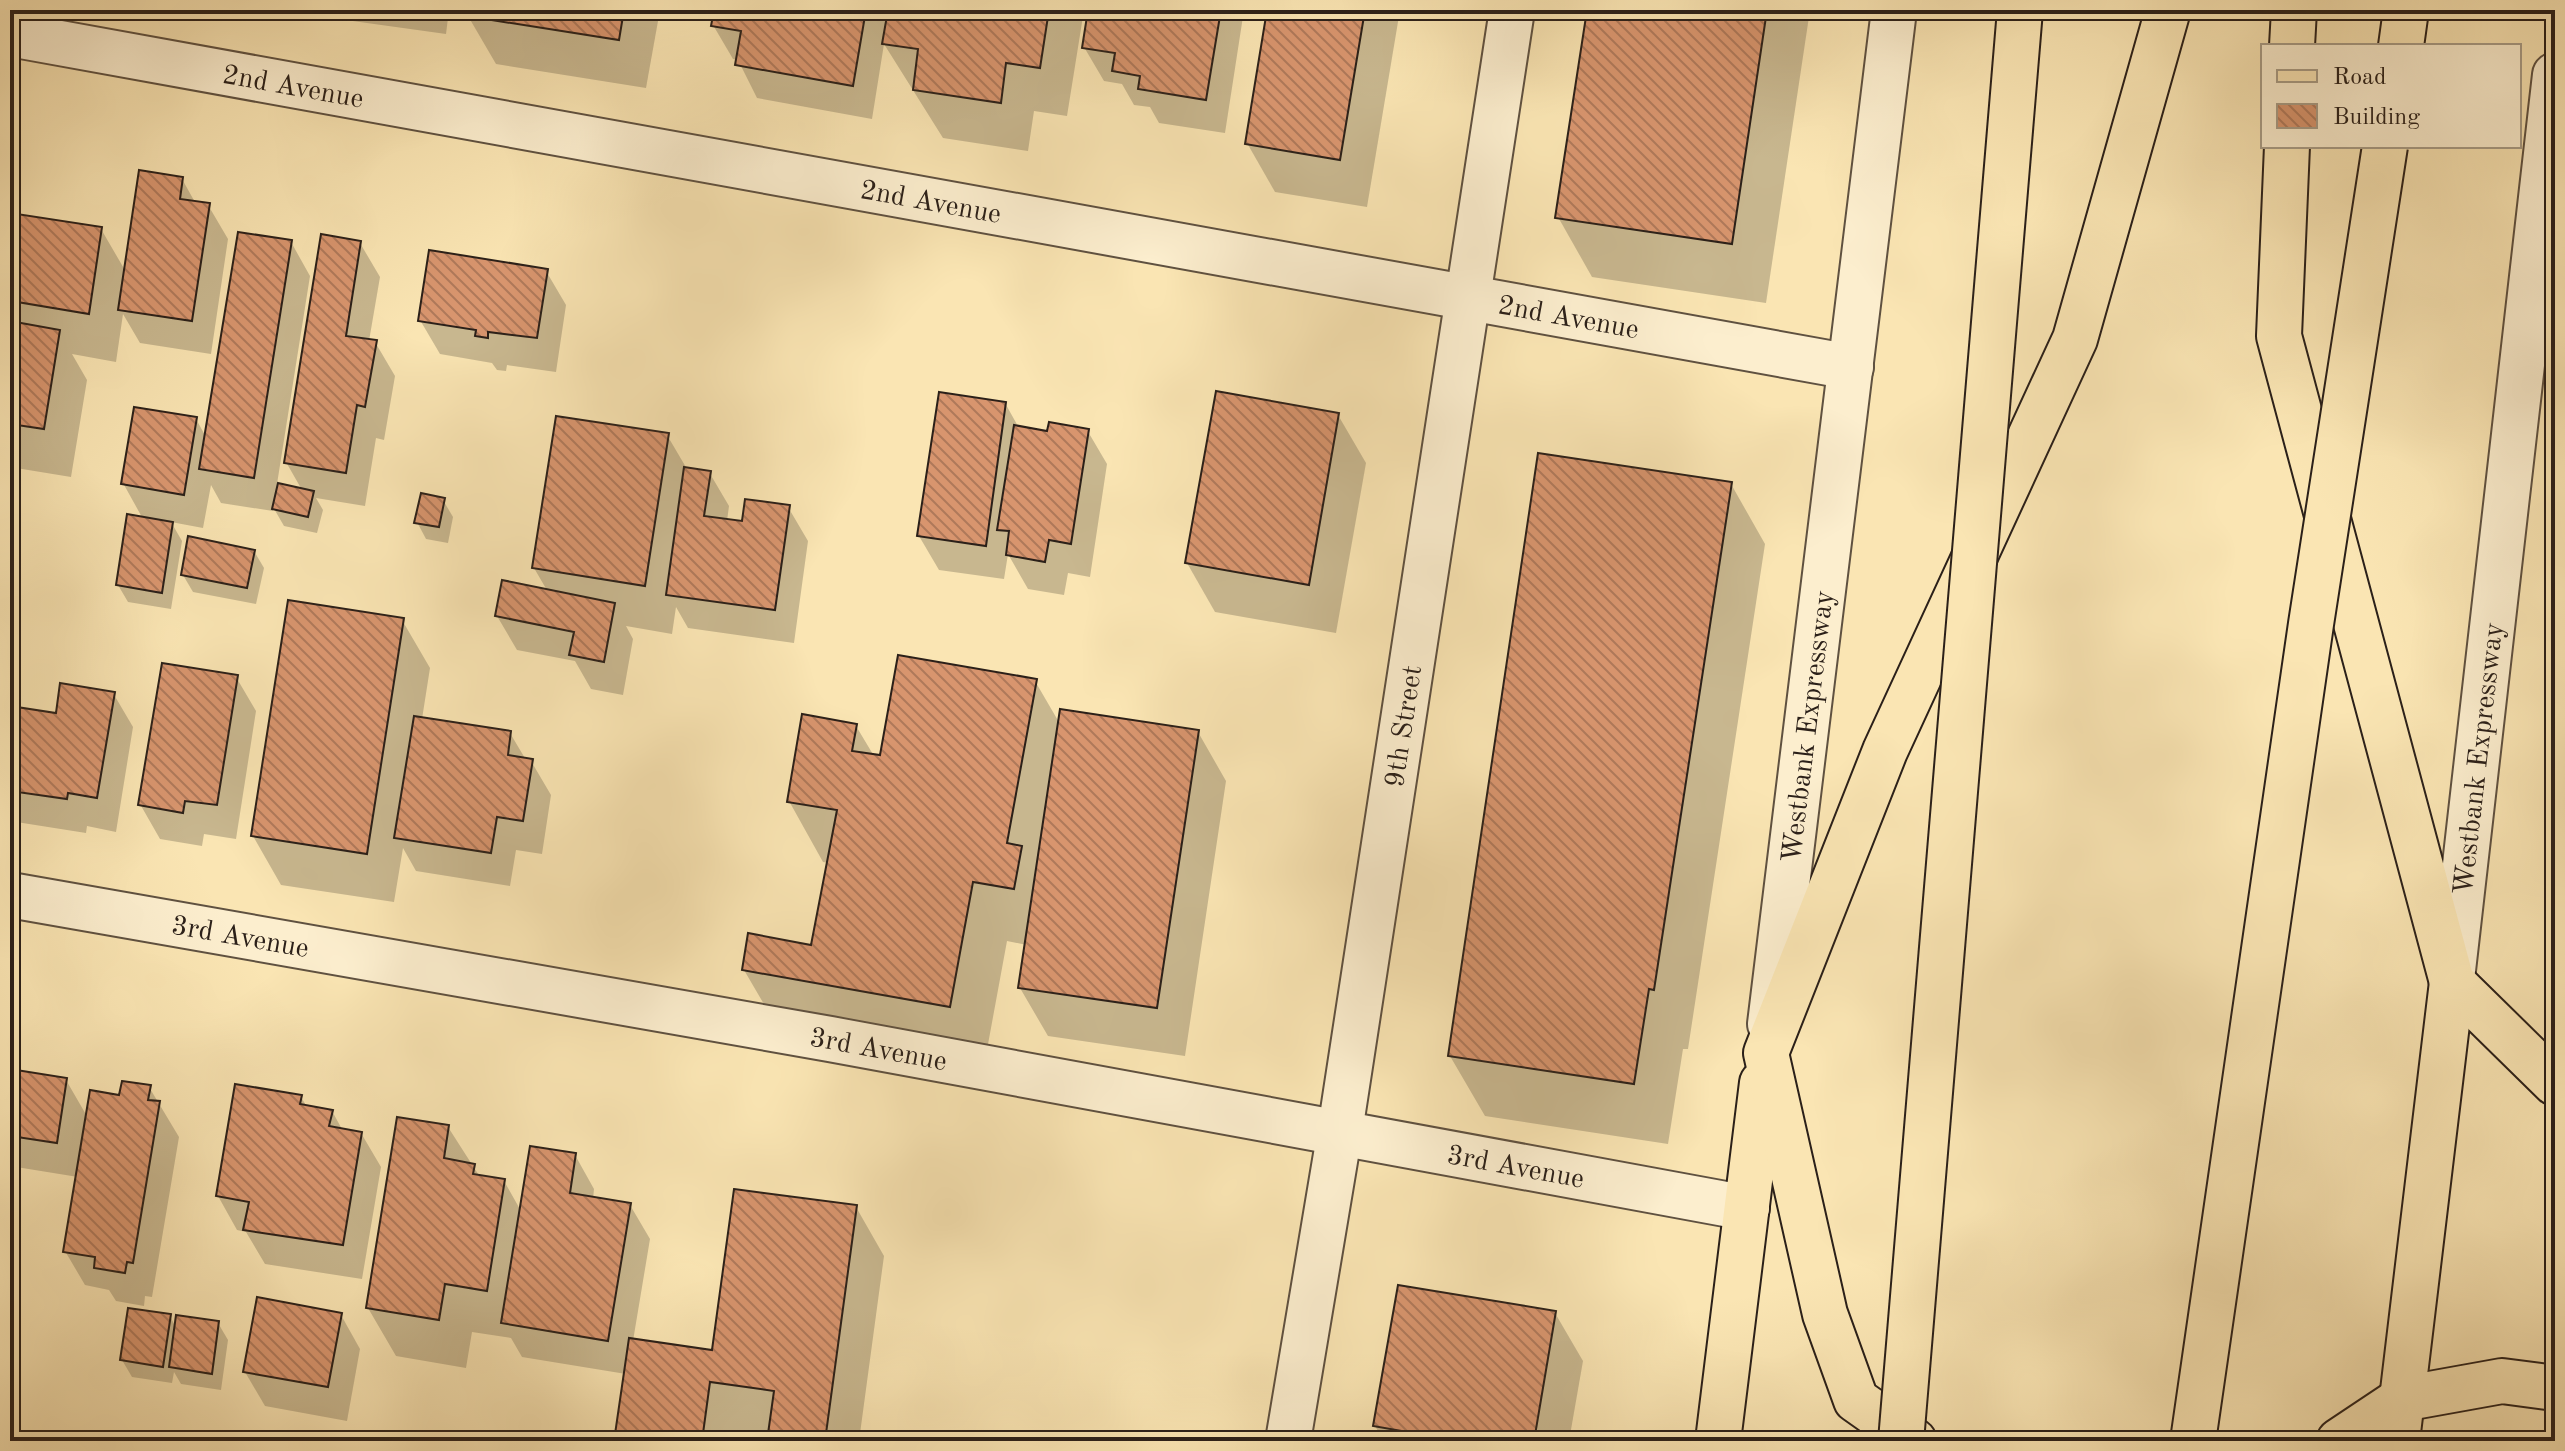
<svg xmlns="http://www.w3.org/2000/svg" width="2565" height="1451" viewBox="0 0 2565 1451" font-family="'Old Standard TT',serif">
<style>
.shadow{fill:#0003}
.building{fill:url(#building-back-hatch);stroke:#2b2019;stroke-width:2}
.lines{fill:none;stroke-linecap:round;stroke-linejoin:round}
.minor-casing{stroke:#5f5140;stroke-width:48}
.major-casing{stroke:#2b2019;stroke-width:48}
.highway-casing{stroke:#2b2019;stroke-width:48}
.minor{stroke:#fceece;stroke-width:44}
.major{stroke:#fae5b3;stroke-width:44}
.highway{stroke:#fae5b3;stroke-width:44}
.highway-bridge-casing{stroke:#2b2019;stroke-width:48;stroke-linecap:butt}
.highway-bridge{stroke:#fae5b3;stroke-width:44}
.labels{text-anchor:middle;stroke-width:6;stroke-linejoin:round;paint-order:stroke}
.street-label{font-size:28px;fill:#2b2019;stroke:#fceece}
</style>
<defs>
<pattern id="building-back-hatch" width="6" height="6" patternUnits="userSpaceOnUse" patternTransform="scale(2)"><rect width="6" height="6" fill="#d8956e"/><path d="M-1 5l2 2M0 0l6 6M5-1l2 2" fill="none" stroke="#af795a"/></pattern>
</defs>
<rect width="100%" height="100%" fill="#fae5b3"/>
<filter id="stains"><feTurbulence type="fractalNoise" baseFrequency=".0025" numOctaves="4"/><feColorMatrix values="0 0 0 0 .2 0 0 0 0 .09 0 0 0 0 .02 0 0 0 .5 -.17"/></filter>
<radialGradient id="worn" r=".72"><stop offset=".6" stop-color="#630" stop-opacity="0"/><stop offset="1" stop-color="#630" stop-opacity=".3"/></radialGradient>
<g class="shadow">
<path d="M237,10H276L275,16Z"/>
<path d="M326,10H449L446,34L331,18Z"/>
<path d="M469,10H660L646,88L496,64L468,16Z"/>
<path d="M716,10H1084L1067,116L1034,111L1028,151L943,138L884,44L872,119L757,98L738,60L733,59L713,25Z"/>
<path d="M1090,10H1244L1225,133L1159,123L1150,107L1134,105L1122,84L1104,81L1084,47Z"/>
<path d="M1269,10H1400L1367,207L1275,192L1247,143Z"/>
<path d="M1589,10H1810L1766,303L1592,277L1558,217Z"/>
<path d="M182,179L196,204L208,205L228,239L211,354L140,343L123,314L116,362L72,354L87,380L71,477L10,467V198L22,216L101,229L126,272Z"/>
<path d="M291,242L310,276L277,484L302,490L286,462L360,243L380,277L369,341L375,342L395,376L384,440L376,438L365,506L316,498L323,510L317,533L284,526L273,507V511L221,503L211,485L203,528L171,522L182,541L171,609L128,602L118,585L143,519L123,483L196,419L206,437Z"/>
<path d="M546,271L566,305L556,372L507,365L506,371L497,370L492,363L440,354L420,320Z"/>
<path d="M1005,403L1019,428L1049,433L1087,430L1107,464L1090,577L1068,573L1064,595L1028,589L1008,554L1004,579L939,570L919,536Z"/>
<path d="M1338,415L1366,463L1336,633L1215,612L1187,563Z"/>
<path d="M667,435L687,469L709,472L729,506L727,521L744,523L788,507L808,541L794,643L688,628L676,607L672,634L626,626L633,639L623,695L591,689L575,661L517,650L497,616L548,592L534,568Z"/>
<path d="M1731,484L1765,544L1688,1049H1683L1668,1144L1485,1116L1450,1056Z"/>
<path d="M443,500L453,517L448,543L426,539L417,522Z"/>
<path d="M254,551L264,568L256,604L193,592L183,575Z"/>
<path d="M402,620L430,668L422,719L510,733L526,760L531,761L551,795L542,854L516,850L510,886L416,871L403,848L394,902L281,885L253,836Z"/>
<path d="M236,677L256,711L236,839L204,834L202,846L160,839L140,804Z"/>
<path d="M1035,681L1060,724L1198,732L1226,781L1185,1056L1048,1036L1020,988L1027,945L1007,941L984,1066L779,1030L744,970L813,947L829,863L823,862L789,801L856,726L874,756L882,758Z"/>
<path d="M113,693L133,727L116,832L87,826L86,833L10,821V708L57,716Z"/>
<path d="M10,1071L66,1080L88,1118L121,1097L149,1087L179,1137L152,1297L145,1296L144,1306L116,1301L109,1290L85,1285L65,1251L78,1177L10,1166Z"/>
<path d="M301,1097L307,1107L332,1111L343,1131L361,1133L381,1167L362,1279L265,1264L246,1232L237,1230L218,1196Z"/>
<path d="M448,1127L480,1177L504,1181L521,1211L575,1155L594,1189L593,1199L630,1205L650,1239L633,1341L714,1352L856,1207L884,1256L859,1441H769L770,1434L737,1430L736,1441H616L626,1374L522,1357L511,1338L472,1332L466,1368L396,1356L368,1308Z"/>
<path d="M1555,1313L1583,1361L1569,1441H1384L1375,1426Z"/>
<path d="M341,1315L360,1349L347,1421L265,1406L245,1372Z"/>
<path d="M170,1316L176,1328L218,1323L228,1340L221,1390L181,1384L174,1372L172,1383L132,1377L122,1360Z"/>
</g>
<g class="building">
<path d="M467,10H624L619,40L466,16Z"/>
<path d="M714,10H866L853,86L735,65L741,31L711,26Z"/>
<path d="M888,10H1049L1040,68L1006,63L1001,103L913,90L918,49L882,44Z"/>
<path d="M1088,10H1221L1206,100L1138,89L1140,76L1112,71L1115,53L1082,48Z"/>
<path d="M1267,10H1365L1340,160L1245,144Z"/>
<path d="M1587,10H1767L1732,244L1555,218Z"/>
<path d="M139,170L183,177L180,199L210,203L192,321L118,310Z"/>
<path d="M10,196H13L10,213L102,227L89,314L11,301L10,308Z"/>
<path d="M238,232L292,240L254,478L199,469Z"/>
<path d="M321,234L361,241L346,336L377,340L365,407L357,405L346,473L284,463Z"/>
<path d="M429,250L548,269L537,338L488,332V338L475,336L476,330L418,321Z"/>
<path d="M10,321L60,330L44,429L10,424Z"/>
<path d="M1216,391L1339,413L1309,585L1185,563Z"/>
<path d="M939,392L1006,402L986,546L917,536Z"/>
<path d="M134,407L197,417L184,495L121,484Z"/>
<path d="M556,416L669,433L645,586L532,568Z"/>
<path d="M1049,422L1089,429L1071,544L1049,540L1045,562L1006,555L1009,531L997,530L1014,425L1047,431Z"/>
<path d="M1538,453L1732,482L1654,990L1649,989L1634,1084L1448,1056Z"/>
<path d="M684,467L711,471L704,516L742,521L745,499L790,505L775,610L666,595Z"/>
<path d="M278,483L314,491L308,517L272,509Z"/>
<path d="M421,493L445,498L439,527L414,523Z"/>
<path d="M127,514L173,522L162,593L116,585Z"/>
<path d="M188,536L255,550L247,588L181,575Z"/>
<path d="M502,580L615,603L604,662L569,655L574,632L495,616Z"/>
<path d="M288,600L404,618L367,854L251,836Z"/>
<path d="M898,655L1037,679L1007,843L1022,846L1014,889L973,882L950,1007L742,970L748,933L811,945L837,810L787,802L802,714L857,724L852,751L880,755Z"/>
<path d="M162,663L238,675L217,805L185,801L183,813L138,805Z"/>
<path d="M60,683L115,692L97,798L68,793L67,799L10,791V706L56,713Z"/>
<path d="M1060,709L1199,730L1157,1008L1018,988Z"/>
<path d="M414,716L511,731L508,755L533,759L523,821L497,817L491,853L394,838Z"/>
<path d="M10,1069L67,1078L57,1143L10,1136Z"/>
<path d="M122,1081L151,1085L148,1100L160,1101L133,1263L127,1262L125,1273L94,1268L95,1257L63,1252L90,1090L119,1095Z"/>
<path d="M235,1084L302,1095L300,1104L333,1110L329,1126L362,1132L343,1245L243,1230L249,1202L216,1196Z"/>
<path d="M397,1117L449,1125L444,1158L475,1164L473,1174L505,1179L487,1291L445,1284L439,1320L366,1308Z"/>
<path d="M530,1146L576,1153L570,1193L631,1203L608,1341L501,1323Z"/>
<path d="M734,1189L857,1205L825,1441H767L774,1391L710,1382L702,1441H614L629,1338L712,1350Z"/>
<path d="M1398,1285L1556,1311L1534,1441H1459L1373,1426Z"/>
<path d="M257,1297L342,1313L328,1387L243,1372Z"/>
<path d="M128,1308L171,1314L163,1367L120,1360Z"/>
<path d="M176,1315L219,1321L212,1374L169,1367Z"/>
</g>
<g class="lines">
<defs>
<g id="minor">
<path id="s1" d="M10,34L1851,367"/>
<path id="s2" d="M10,895L830,1039L1747,1208"/>
<path id="s3" d="M2452,979L2555,75"/>
<path id="s4" d="M1770,1024L1894,10"/>
<path id="s5" d="M1288,1441L1340,1131L1512,10"/>
</g>
<g id="major">
<path d="M2292,46L2294,10"/>
<path d="M2287,146L2279,336L2452,982L2555,1083"/>
<path d="M1718,1441L1762,1083"/>
<path d="M1914,1441L1856,1400L1825,1314L1766,1053L1885,751L2075,339L2168,10"/>
<path d="M2339,1441L2402,1399L2502,1381L2555,1388"/>
<path d="M2397,1441L2452,982"/>
</g>
<path id="highway" d="M2401,46L2406,10"/>
</defs>
<use href="#minor" class="minor-casing"/>
<use href="#major" class="major-casing"/>
<use href="#highway" class="highway-casing"/>
<use href="#minor" class="minor"/>
<use href="#major" class="major"/>
<use href="#highway" class="highway"/>
<defs>
<g id="highway-bridge">
<path d="M1901,1441L2020,10"/>
<path d="M2193,1441L2311,624L2385,146"/>
</g>
</defs>
<use href="#highway-bridge" class="highway-bridge-casing"/>
<use href="#highway-bridge" class="highway-bridge"/>
</g>
<g class="labels">
<g class="street-label">
<text dy="10" stroke="none"><textPath href="#s1" startOffset="288">2nd Avenue</textPath></text>
<text dy="10" stroke="none"><textPath href="#s1" startOffset="936">2nd Avenue</textPath></text>
<text dy="10" stroke="none"><textPath href="#s1" startOffset="1584">2nd Avenue</textPath></text>
<text dy="10" stroke="none"><textPath href="#s5" startOffset="724">9th Street</textPath></text>
<text dy="10" stroke="none"><textPath href="#s4" startOffset="300">Westbank Expressway</textPath></text>
<text dy="10" stroke="none"><textPath href="#s3" startOffset="222">Westbank Expressway</textPath></text>
<text dy="10" stroke="none"><textPath href="#s2" startOffset="234">3rd Avenue</textPath></text>
<text dy="10" stroke="none"><textPath href="#s2" startOffset="882">3rd Avenue</textPath></text>
<text dy="10" stroke="none"><textPath href="#s2" startOffset="1530">3rd Avenue</textPath></text>
</g>
</g>
<rect width="2565" height="1451" fill="none" stroke="#fae5b3" stroke-width="40"/>
<rect x="12" y="12" width="2541" height="1427" fill="none" stroke="#2b2019" stroke-width="4"/>
<rect x="20" y="20" width="2525" height="1411" fill="none" stroke="#2b2019" stroke-width="2"/>
<rect x="2261" y="44" width="260" height="104" fill="#fceece" stroke="#a89c86" stroke-width="2"/>
<rect x="2277" y="70" width="40" height="12" fill="#fae5b3" stroke="#a89c86" stroke-width="2"/>
<text x="2333" y="84" font-size="24" fill="#2b2019">Road</text>
<rect x="2277" y="104" width="40" height="24" fill="url(#building-back-hatch)" stroke="#a89c86" stroke-width="2"/>
<text x="2333" y="124" font-size="24" fill="#2b2019">Building</text>
<rect width="100%" height="100%" filter="url(#stains)"/>
<rect width="100%" height="100%" fill="url(#worn)"/>
</svg>
